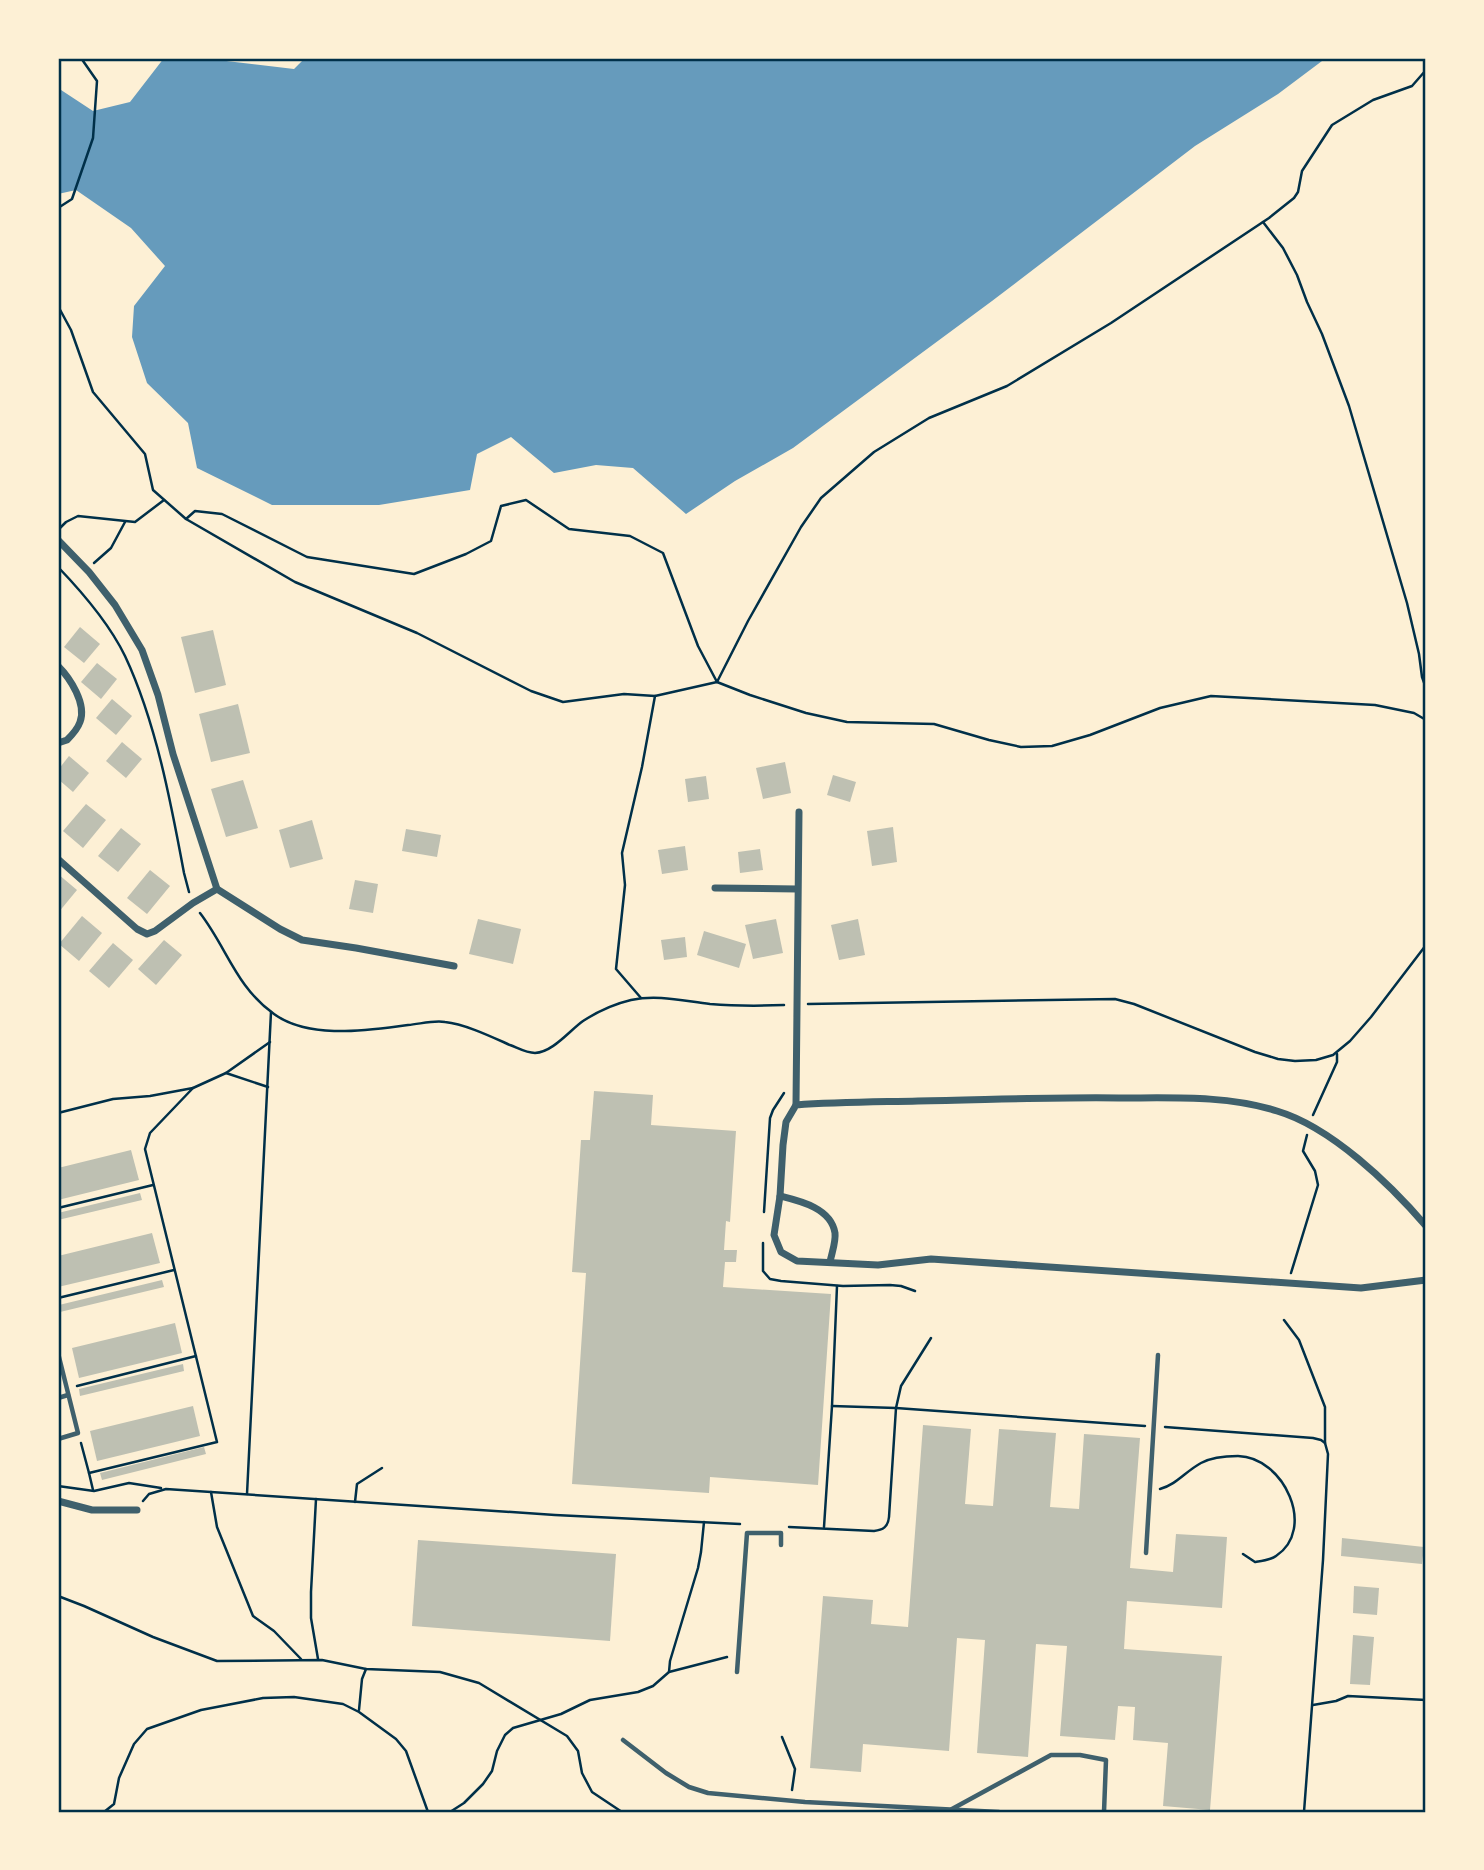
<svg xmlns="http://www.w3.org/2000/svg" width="1484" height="1870" viewBox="0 0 1484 1870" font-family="'Libre Baskerville',serif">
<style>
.water{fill:#669bbc}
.building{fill:#bec0b2}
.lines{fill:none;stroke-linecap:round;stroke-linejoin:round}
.path{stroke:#003049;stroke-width:2.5}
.service{stroke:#3f606c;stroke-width:4.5}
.minor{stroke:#3f606c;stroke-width:7}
.neatline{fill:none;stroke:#003049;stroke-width:2.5}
</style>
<rect width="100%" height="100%" fill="#fdf0d5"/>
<path class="water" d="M164,58H201L294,69L305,58H1326L1278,94L1195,146L992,301L793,448L735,481L686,514L633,468L596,465L554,473L511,437L477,454L470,490L379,505H272L197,468L188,423L147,383L132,337L134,306L165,266L131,228L76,190L58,194V88L93,111L130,102Z"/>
<g class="building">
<path d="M80,627L100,644L84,663L64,647Z"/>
<path d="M213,630L226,685L195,693L181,637Z"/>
<path d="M97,663L117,679L101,699L81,682Z"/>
<path d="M112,699L132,716L116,735L96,718Z"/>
<path d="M238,704L250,753L211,762L199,714Z"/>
<path d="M122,742L142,759L126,778L106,761Z"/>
<path d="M69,756L89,773L73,792L58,779V770Z"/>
<path d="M785,762L791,793L763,799L756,768Z"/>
<path d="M833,775L856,782L850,802L827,795Z"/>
<path d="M706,776L709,799L688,802L685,779Z"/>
<path d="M243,780L258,828L226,837L211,789Z"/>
<path d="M86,804L106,820L83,848L63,831Z"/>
<path d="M312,820L323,859L290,868L279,830Z"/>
<path d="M893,827L897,862L872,866L867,831Z"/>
<path d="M121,828L141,844L118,872L98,856Z"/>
<path d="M406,829L441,835L437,857L402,851Z"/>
<path d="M685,846L688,870L662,874L658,850Z"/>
<path d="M760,849L763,870L740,873L738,852Z"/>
<path d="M150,870L170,886L147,914L127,898Z"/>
<path d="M58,874L77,890L58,913Z"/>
<path d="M355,880L378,884L373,913L349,909Z"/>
<path d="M82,916L102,933L79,961L59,944Z"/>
<path d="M478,919L521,929L513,964L469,954Z"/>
<path d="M776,919L783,953L753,959L745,925Z"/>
<path d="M858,919L865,955L839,960L831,925Z"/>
<path d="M704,931L746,944L739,968L697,955Z"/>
<path d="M685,937L687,957L664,960L661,940Z"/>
<path d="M164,940L182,955L156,985L138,969Z"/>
<path d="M113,943L133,960L109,988L89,971Z"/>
<path d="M594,1091L653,1095L651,1125L736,1131L730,1222L726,1221L724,1250H737L736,1262H725L723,1287L831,1294L818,1485L710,1477L709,1493L572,1484L586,1273L572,1272L581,1140H590Z"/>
<path d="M131,1150L139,1180L58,1200V1168Z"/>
<path d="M140,1193L142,1200L58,1220V1213Z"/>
<path d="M152,1233L160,1263L58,1287V1256Z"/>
<path d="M162,1280L164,1287L60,1312L59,1305Z"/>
<path d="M175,1323L182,1353L79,1378L72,1348Z"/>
<path d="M183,1364L184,1371L80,1396L79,1389Z"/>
<path d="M193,1406L200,1436L97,1461L90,1431Z"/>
<path d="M923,1425L971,1429L965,1504L993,1506L999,1429L1056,1433L1050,1507L1079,1509L1084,1434L1140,1438L1130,1568L1173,1572L1176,1534L1227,1537L1222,1608L1127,1601L1124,1649L1222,1656L1210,1810L1163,1806L1168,1743L1133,1740L1135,1707L1118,1706L1115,1740L1060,1736L1067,1646L1036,1644L1028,1757L977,1753L985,1640L957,1638L949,1751L863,1744L861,1772L810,1768L823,1596L873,1600L871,1624L908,1627Z"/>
<path d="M204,1447L206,1454L102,1480L100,1473Z"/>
<path d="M1342,1538L1424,1547L1422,1564L1341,1556Z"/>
<path d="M418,1540L616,1554L610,1641L412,1626Z"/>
<path d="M1354,1586L1379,1588L1377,1615L1353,1613Z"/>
<path d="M1353,1635L1374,1637L1370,1685L1350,1684Z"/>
</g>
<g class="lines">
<g class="path">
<path d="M58,208L72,199L93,138L97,81L81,58"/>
<path d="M1263,222L1283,248L1297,275L1307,302L1322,334L1349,406L1407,603L1419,654L1422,677L1426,688"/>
<path d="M58,306L71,330L93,392L145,454L153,490L186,519L295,582L417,633L531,691L563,702L624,694L655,696L717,682L750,695L806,713L847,722L934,724L989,740L1021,747L1052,746L1090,735L1160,708L1211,696L1375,705L1414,713L1426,720"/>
<path d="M186,519L195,511L222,514L307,557L414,574L466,554L491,541L501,506L526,500L569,529L630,536L663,553L698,646L717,682"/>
<path d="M60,528L66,522L78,516L135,522L164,500"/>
<path d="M94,563L111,548L125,522"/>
<path d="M58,567C83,593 109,623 125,656C156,722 171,803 184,873L189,892"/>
<path d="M717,682L748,621L801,527L821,498L874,452L929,418L1007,386L1111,323L1269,218L1294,198L1298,192L1302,171L1332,125L1373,100L1412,86L1426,70"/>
<path d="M200,913C227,948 236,987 274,1014C310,1040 368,1030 408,1025C420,1024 434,1020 445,1022C465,1024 492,1037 510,1045C518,1048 526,1053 535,1053C553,1052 569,1031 583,1021C597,1012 614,1004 631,1000C657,994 684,1001 710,1004C735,1006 759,1006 784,1005"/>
<path d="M641,998L616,969L625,885L622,853L642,767L655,696"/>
<path d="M808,1004L1115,999L1134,1004L1255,1052L1278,1059L1295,1061L1316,1060L1333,1055L1350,1041L1371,1017L1426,945"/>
<path d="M226,1073L268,1087"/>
<path d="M58,1113L113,1099L150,1096L193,1088"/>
<path d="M1313,1115L1337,1062V1054"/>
<path d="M58,1208L153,1185"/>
<path d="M764,1212L770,1118L773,1110L784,1093"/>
<path d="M763,1243V1271L770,1279L781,1281L843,1286L890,1285L901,1286L915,1291"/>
<path d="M1291,1273L1318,1185L1315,1171L1303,1151L1307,1135"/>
<path d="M58,1298L174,1270"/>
<path d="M1284,1320L1299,1340L1325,1407V1443L1328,1454L1323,1560L1304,1812"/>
<path d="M77,1386L196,1356"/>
<path d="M832,1406L896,1408L1145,1426"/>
<path d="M1165,1427L1313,1438L1321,1440L1325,1443"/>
<path d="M81,1443L89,1473L217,1442L145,1149L150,1133L193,1088L226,1073L270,1042"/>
<path d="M89,1473L93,1490"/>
<path d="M58,1486L94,1491L129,1483L161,1488"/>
<path d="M1160,1489C1176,1485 1186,1471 1201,1463C1212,1457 1226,1456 1238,1456C1284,1457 1317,1529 1276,1556C1271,1560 1262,1561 1255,1562L1243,1554"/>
<path d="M211,1492L217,1527L253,1616L274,1631L301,1659"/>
<path d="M247,1494L271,1012"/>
<path d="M316,1499L311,1592V1618L318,1659"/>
<path d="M143,1501L149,1494L166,1489L555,1515L740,1524"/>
<path d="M355,1502L357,1484L382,1468"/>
<path d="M789,1527L874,1531C883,1530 888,1527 889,1517L896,1408L901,1386L931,1338"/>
<path d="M824,1527L832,1406L837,1286"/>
<path d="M58,1596L84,1606L153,1637L217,1661L322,1660L366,1669L440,1672L479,1683L567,1736L578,1751L582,1773L592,1792L622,1812"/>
<path d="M669,1672L670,1661L698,1568L701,1552L704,1522"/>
<path d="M1313,1705L1336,1701L1348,1696L1426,1700"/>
<path d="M359,1710L362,1679L366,1669"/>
<path d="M782,1737L795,1769L792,1790"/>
<path d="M104,1812L114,1804L119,1778L134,1744L147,1729L201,1710L227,1705L263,1698L294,1697L343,1704L359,1712L396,1739L406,1751L428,1812"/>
<path d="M450,1812L464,1803L483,1784L492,1771L497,1751L505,1735L513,1728L561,1714L590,1700L638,1692L653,1686L669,1672L727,1657"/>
</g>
<g class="service">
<path d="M58,1353L78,1433L58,1439"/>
<path d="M58,1398L68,1395"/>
<path d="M1146,1553L1158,1355"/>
<path d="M737,1672L747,1533H781V1545"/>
<path d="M623,1740L666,1773L689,1787L708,1793L805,1802L999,1812"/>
<path d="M952,1809L1051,1755H1080L1106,1760L1104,1812"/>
</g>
<g class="minor">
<path d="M58,540L89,572L115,605L142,650L158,695L173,754L217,889L280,929L302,940L356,948L454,966"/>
<path d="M58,666C70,678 87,704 80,722C78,728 72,735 67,740L58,743"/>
<path d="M58,859L137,929L147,934L155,931L193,903L217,889"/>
<path d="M715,888L797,889"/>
<path d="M796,1105L799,812"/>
<path d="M780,1196C800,1201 831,1208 835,1233C836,1242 832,1252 830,1262"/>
<path d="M1426,1226C1390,1184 1331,1127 1277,1111C1227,1095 1172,1098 1119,1098C1052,1097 985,1100 918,1101C877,1102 837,1102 796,1105L786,1122L783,1145L780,1196L774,1235L781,1252L797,1261L878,1265L931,1259L1361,1288L1426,1280"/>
<path d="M58,1501L92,1510H137"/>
</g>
</g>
<rect width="1484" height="1870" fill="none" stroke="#fdf0d5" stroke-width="119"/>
<rect x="60" y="60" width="1364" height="1751" class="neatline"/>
</svg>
